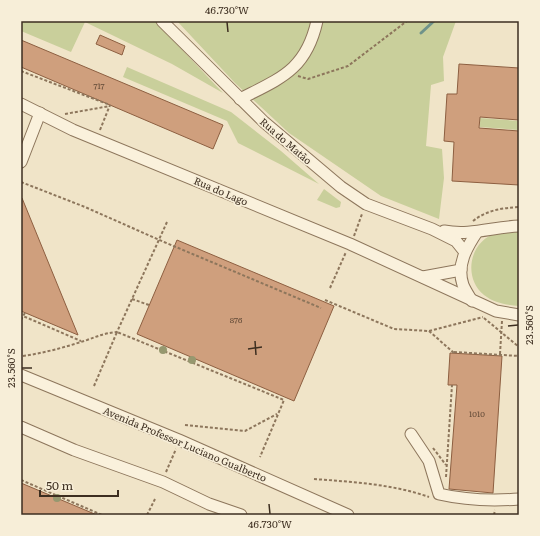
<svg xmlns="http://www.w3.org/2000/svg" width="540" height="536" viewBox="0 0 540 536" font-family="Literata,serif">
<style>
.green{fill:#c9cf9b}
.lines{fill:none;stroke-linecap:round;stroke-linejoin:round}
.stream{stroke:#6f938a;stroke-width:3}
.building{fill:#cf9f7d;stroke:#8d5f41}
.minor-casing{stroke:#8d765c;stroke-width:13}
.path{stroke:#8d765c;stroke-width:2;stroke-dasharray:3 2;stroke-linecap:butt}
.minor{stroke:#faf1dc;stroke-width:11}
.tree{fill:#96986f}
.ticks{fill:none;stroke:#3d2e20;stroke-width:1.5}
.labels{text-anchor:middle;stroke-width:3.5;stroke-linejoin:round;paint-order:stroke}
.number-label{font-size:8px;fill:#624a37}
.street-label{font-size:10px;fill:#3d2e20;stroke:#f7eed8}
.neatline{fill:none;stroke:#3d2e20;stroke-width:1.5}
.ticks-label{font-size:10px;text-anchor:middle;fill:#3d2e20}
</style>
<rect width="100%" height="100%" fill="#f0e4c8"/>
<g class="green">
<path d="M21,21H155L223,93L172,64L85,22L71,52L21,31Z"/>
<path d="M177,21H456L443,57L444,81L431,85L426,146L442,149L444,178L439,219L381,196L289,133L235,83Z"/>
<path d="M127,67L231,112L281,151L319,184L238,143L227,121L123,77Z"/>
<path d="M480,118L519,121V130L480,127Z"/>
<path d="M324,189L341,202L340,207L336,208L317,200Z"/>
<path d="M519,232V306C507,305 494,303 484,295C462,277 470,240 497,233C504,231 512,232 519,232Z"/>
</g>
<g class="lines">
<path class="stream" d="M421,33L434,21"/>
</g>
<g class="building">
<path d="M100,35L125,46L122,55L96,44Z"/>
<path d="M21,40L223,125L213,149L21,67Z"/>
<path d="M459,64L519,68V120L480,117L479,128L519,131V185L452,181L454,142L444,141L447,94H457Z"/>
<path d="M21,198H22L78,335L21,311Z"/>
<path d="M177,240L334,306L294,401L137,334Z"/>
<path d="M450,353L502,356L493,493L449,489L457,385H448Z"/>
<path d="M21,483L97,515H21Z"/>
</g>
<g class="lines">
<defs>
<g id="minor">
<path d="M162,21L264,122L341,187L366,204L432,229L456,241L464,251"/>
<path d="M240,99C281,78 306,70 317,21"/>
<path d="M21,104L73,130L350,244L496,311L519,315"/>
<path d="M21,162L40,113"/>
<path d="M444,231C470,236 493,227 519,226"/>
<path d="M423,277L461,270"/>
<path d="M472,301C469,296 465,290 463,285C456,265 467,247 477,232"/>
<path d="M21,375L179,440L348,515"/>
<path d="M21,427L74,450L163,482L209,504L241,515"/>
<path d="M411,434L429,461L439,494C465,500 492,501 519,499"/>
</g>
</defs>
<use href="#minor" class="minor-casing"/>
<g class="path">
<path d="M21,71L110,105"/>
<path d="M298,76L308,79L348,66L407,21"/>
<path d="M65,114L110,106"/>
<path d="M100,130L110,105"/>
<path d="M21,182L85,207L164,242L321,308"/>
<path d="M473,221C487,210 502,208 519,207"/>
<path d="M354,236L362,214"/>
<path d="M330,288L346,252"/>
<path d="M132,299L149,305"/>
<path d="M325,300L394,329L429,331L483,317"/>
<path d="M25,313L23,316L81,341"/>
<path d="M484,318L519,347"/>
<path d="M21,320L23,316"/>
<path d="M429,331L454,353"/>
<path d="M454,352L519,356"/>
<path d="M500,354L502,321"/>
<path d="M23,356C44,353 66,347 87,340C98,336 105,333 117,332L167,222"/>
<path d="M94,386L117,332L284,400L260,457"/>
<path d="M185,425L245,431L277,414"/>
<path d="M433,448L446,465"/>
<path d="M166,472L176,449"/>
<path d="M446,477L452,385"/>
<path d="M314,479C353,482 392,484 429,497"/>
<path d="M21,480L102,515"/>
<path d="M147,515L155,499"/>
<path d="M494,515L495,510"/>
</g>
<use href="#minor" class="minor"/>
</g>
<g class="tree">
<circle cx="163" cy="350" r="4"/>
<circle cx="192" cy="360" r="4"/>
<circle cx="57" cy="498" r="4"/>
</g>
<path class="ticks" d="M227,22L228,32M508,326L518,325M255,341L256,355M248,349L262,347M22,368H32M269,504L270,514"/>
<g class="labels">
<g class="number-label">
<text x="99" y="89">717</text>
<text x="236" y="323">876</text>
<text x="477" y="417">1010</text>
</g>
<g class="street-label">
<text transform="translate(286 141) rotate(41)" y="4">Rua do Matão</text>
<text transform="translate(221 191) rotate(23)" y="4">Rua do Lago</text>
<text transform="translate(185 444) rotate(23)" y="4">Avenida Professor Luciano Gualberto</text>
</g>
</g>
<rect width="540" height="536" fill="none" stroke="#f7eed8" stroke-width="44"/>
<path d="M40 490v6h78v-6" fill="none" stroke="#3d2e20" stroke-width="2"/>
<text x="46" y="490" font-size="12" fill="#3d2e20" stroke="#f7eed8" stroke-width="3" paint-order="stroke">50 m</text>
<rect x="22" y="22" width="496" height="492" class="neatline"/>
<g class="ticks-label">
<text x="227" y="14">46.730°W</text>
<text transform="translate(529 325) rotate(-90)" y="4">23.560°S</text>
<text transform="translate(11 368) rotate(-90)" y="4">23.560°S</text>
<text x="270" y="528">46.730°W</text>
</g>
</svg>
